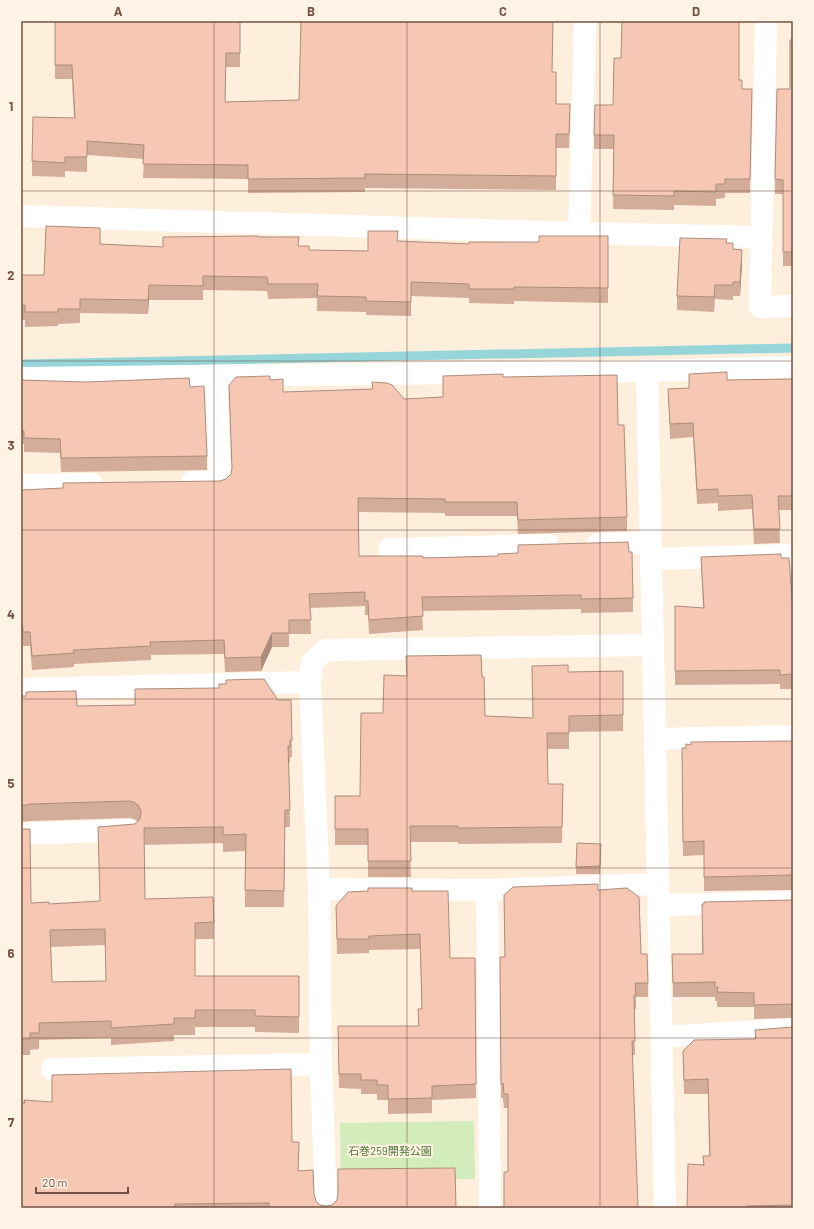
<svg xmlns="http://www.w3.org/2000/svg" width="814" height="1229" viewBox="0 0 814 1229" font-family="Barlow,'Noto Sans JP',sans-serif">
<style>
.green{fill:#d3ecbb}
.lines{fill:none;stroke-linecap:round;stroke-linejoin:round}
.stream{stroke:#96d6db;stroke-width:9}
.minor{stroke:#fff;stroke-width:22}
.wall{fill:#d4ac9a;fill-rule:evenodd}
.shaded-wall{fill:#ac8c7d}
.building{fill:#f6c8b3;stroke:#ac8c7d;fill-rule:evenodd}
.grid{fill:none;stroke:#755244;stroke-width:1;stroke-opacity:0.55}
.labels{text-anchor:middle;stroke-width:4;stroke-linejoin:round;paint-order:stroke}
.park-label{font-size:11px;fill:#507639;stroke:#fff3e5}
.neatline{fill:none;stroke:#755244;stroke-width:1.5}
.grid-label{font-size:13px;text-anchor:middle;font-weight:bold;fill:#755244}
</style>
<rect width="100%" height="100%" fill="#feefdd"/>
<path class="green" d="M474,1121L475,1179L341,1180L340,1123Z"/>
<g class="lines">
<path class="stream" d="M21,364L793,348"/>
<g class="minor">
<path d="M585,21L579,233L760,237"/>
<path d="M766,21L760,307L793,306"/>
<path d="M21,216L579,233"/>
<path d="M647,371L665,1208"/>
<path d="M21,378L647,371L793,367"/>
<path d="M192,482H220L216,377"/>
<path d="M21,485L92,484"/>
<path d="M598,544L651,543"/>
<path d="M389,549L548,545"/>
<path d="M651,559L793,555"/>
<path d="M21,689L310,682"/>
<path d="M655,739L793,736"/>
<path d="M21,834L128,830"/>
<path d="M319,889L487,890L658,884"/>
<path d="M487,890L490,1208"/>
<path d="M658,905L793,902"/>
<path d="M662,1037L793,1029"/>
<path d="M52,1069L321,1064"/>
<path d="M326,1208L321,1064L319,889L310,682L312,662L326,650L653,645"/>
</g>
</g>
<g class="wall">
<path d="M55,21H240V67H226L225,102L299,100L553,21L552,72L556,104L570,119L569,148H556V190L365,188V192L248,193V179L143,178L144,159L87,155V172L65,171V177L32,176V161L74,118L72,79H55Z"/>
<path d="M793,40V266H783V194H775V179L790,89Z"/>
<path d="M621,58L739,80L742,89L752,103L750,193H725V198L716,199V206L674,205V210L613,209L614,149H594V135L613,105Z"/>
<path d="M608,236V303L514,301V304L469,303V298L411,296V316L366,315V312L317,311V298L268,299L267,291L203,290V300H149L148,314L80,313V323L58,324V326L25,327V320H21V275H44L100,244L163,247L258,237L299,246L309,250L368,251L398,241L469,244L539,242Z"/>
<path d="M727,243L733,249L742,264L740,296H733V300L715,299L714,312L677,310V296Z"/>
<path d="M689,374L727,380L793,379V510H779L780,543L754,544L752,509L718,511V503L697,504L693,437L670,439L668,389L689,388Z"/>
<path d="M503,377L618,425L627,517V531L518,534L517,516H445V513L359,512V556L423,558L498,556L629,552L633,598V612L581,613V609L422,611L423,630L369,634L368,615H365V606L310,608L311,634H289V647H272L261,671L225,672L224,654L151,655V660L74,664V667L32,670L30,646H23L22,636H21V490L220,481L226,479L231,474L232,469L229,385L270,380L283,392L404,399L443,397Z"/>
<path d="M21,380L190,387L207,456V470L61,472L60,453L24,452V444H21Z"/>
<path d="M701,557L781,558L793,612V689H780V684L675,685V606L703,608Z"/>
<path d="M532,666L568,672L623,671V731L569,732V749H548V784H563L562,843L458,844V842H410L411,877H368V845H335V796H360L383,713L406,676L482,677L485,716L533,718Z"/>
<path d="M135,689L278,700H291L292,757H290V763H289L290,827H285L284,907H245V851L223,852V843L144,845L145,899L214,922V939H195V976H299V1033L255,1032V1027H195V1035H174V1041L111,1045V1038L39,1040V1049L30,1050V1055H21V829L31,903L49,904L100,901L98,827L135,824L138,822L134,819L129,818L30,821L21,822V696L77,706L135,705ZM105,945L106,981L52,982L51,947Z"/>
<path d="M793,741V890L704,891V855L683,856L682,748H686L691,745Z"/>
<path d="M601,851L600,874H576V867Z"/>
<path d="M598,890L641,954L648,983V997H636V1009H634L635,1055H632L508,1172V1108H504L503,1098H501L500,957H505L504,895Z"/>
<path d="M412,891L450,958H475L476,1098L432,1100V1113L388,1114V1100H377V1094H361V1089L339,1088L338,1026H418V1009H422L420,949L369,950V953L337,954L336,906Z"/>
<path d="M793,900V1018L754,1019V1007H717V1001H715V997H673L672,954H702V904Z"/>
<path d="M793,1027V1208H687L703,1165V1156H709L708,1094H684L683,1051L755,1039V1030Z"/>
<path d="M24,1100L292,1142L299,1171L314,1194L316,1201L320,1205L327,1206L332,1205L337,1200L338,1195V1169L456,1208H21Z"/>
</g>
<g class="shaded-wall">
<path d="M742,250V264L740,296V282Z"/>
<path d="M149,285V300L148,314V300Z"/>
<path d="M272,633V647L261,671V657Z"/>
</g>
<g class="building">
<path d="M55,21H240V53H226L225,102L299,100L301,21H553L552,72H556V104H570L569,134H556V176L365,174V178L248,179V165L143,164L144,145L87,141V157H65V163L32,161L33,117L75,118L72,65H55Z"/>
<path d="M622,21H739V80H742V89H752L750,179H725V184H716V192L674,191V196L613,195L614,135H594L595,105H613L614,58H621Z"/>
<path d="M790,40H793V252H783V180L775,179L777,89H790Z"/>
<path d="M46,226L100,228V244L163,247V237L258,236V237H299L298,246H309V250L368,251V231H398L397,241L469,244V242H539V236H608V288L514,287V289H469V284L411,282V302L366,301V297L317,296L318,284H268L267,277L203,276V286L149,285L148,300L80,299V309H58V312H25V305L21,306V275H44Z"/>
<path d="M680,238L727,239L726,243H733V249L742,250L740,282H733V285H715L714,297L677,296Z"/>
<path d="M727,372V380L793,379V496H778L780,529H754L752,495L718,496V489L697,490L693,423L670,424L668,389L689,388V374Z"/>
<path d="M503,374V377L617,375L618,425H624L627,517L518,520L517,502H445V499L358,498L359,556H423V558L498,556V554L518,553V545L628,542L629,552H632L633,598L581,599V595L422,597L423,616L369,620L368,601H365V592L309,594L311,620H289V633H272L261,657L225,658L224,640L150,642L151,646L73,650L74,653L32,656L30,632H23L22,622H21V490L63,488V483L220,481L226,479L231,474L232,468L229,385L236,377L270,376V380L283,379V392L373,389L372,382L387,383L392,385L404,399L443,397V376Z"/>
<path d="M189,378L190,387L204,386L207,456L61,458L60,439L24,438V431H21V380L86,382Z"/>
<path d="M781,554V558H789L793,612V674L780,675V670L675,671V606L704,608L701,557Z"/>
<path d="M481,655L482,677H484L485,716L533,718L532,666L568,665V672L623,671V715L569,716V733H547L548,784H563L562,827L458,828V826H410L411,861H368V829H335V796H360L361,713H383L384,675L407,676L406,656Z"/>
<path d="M264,679L278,700H291L292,740H290V746H288L290,810H285L284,891L245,890L246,834L223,835V827L144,828L145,899L213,897L214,922L195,923V976H299V1017L255,1016V1010H195V1018H174V1024L111,1028V1021L39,1023V1033H30V1039H21V829H30L31,903L49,902V904L100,901L98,827L135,824L140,819L141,812L139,806L134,802L129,801L30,804L21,806V696H26V692L76,691L77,706L135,705V689L219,688V684H226V680ZM105,929L106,981L52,982L50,930Z"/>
<path d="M793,741V875L704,877V841L683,842L682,748H686V744L691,745V742Z"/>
<path d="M577,843L601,844L600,866L576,867Z"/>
<path d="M598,884V890L627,888L639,897L641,954H647L648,983H635L636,995H634L635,1041H632L638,1208H504V1172H508V1094H504L503,1083L501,1084L500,957H505L504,895L513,887Z"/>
<path d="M368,888H412V891H448L450,958H475L476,1084L432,1086V1098L388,1099V1085H377V1080H361V1074H339L338,1026H419L418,1009H422L420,934L369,936V939H337L336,906L348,892L368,891Z"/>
<path d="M793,900V1004L754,1005V993L717,992L718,987H715V982L673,983L672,954H703L702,904H704V902Z"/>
<path d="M793,1027V1205L747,1206V1208H687L688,1164L704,1165L703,1156H710L708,1079L684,1080L683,1051L694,1040L756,1039L755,1030Z"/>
<path d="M291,1069L292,1142H299L298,1171L313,1170L314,1194L316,1201L320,1205L327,1206L332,1205L337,1200L338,1193V1169L455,1168L456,1208H269V1203L175,1204V1208H21V1102L25,1103L24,1100L52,1102V1075Z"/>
</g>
<path class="grid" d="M214,21V1208M407,21V1208M600,21V1208M21,191H793M21,361H793M21,530H793M21,699H793M21,868H793M21,1038H793"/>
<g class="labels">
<g class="park-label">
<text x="390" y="1155">石巻259開発公園</text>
</g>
</g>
<rect width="814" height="1229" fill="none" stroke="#fff3e5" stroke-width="44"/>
<path d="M36 1187v6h92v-6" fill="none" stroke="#755244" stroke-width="2"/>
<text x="42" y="1187" font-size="12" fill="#755244" stroke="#fff3e5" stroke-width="3" paint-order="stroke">20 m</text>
<rect x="22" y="22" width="770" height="1185" class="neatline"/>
<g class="grid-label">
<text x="118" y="16">A</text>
<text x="311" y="16">B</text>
<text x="503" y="16">C</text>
<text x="696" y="16">D</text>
<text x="11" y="111">1</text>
<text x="11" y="280">2</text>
<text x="11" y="450">3</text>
<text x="11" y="619">4</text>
<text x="11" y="788">5</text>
<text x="11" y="958">6</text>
<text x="11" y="1127">7</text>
</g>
</svg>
